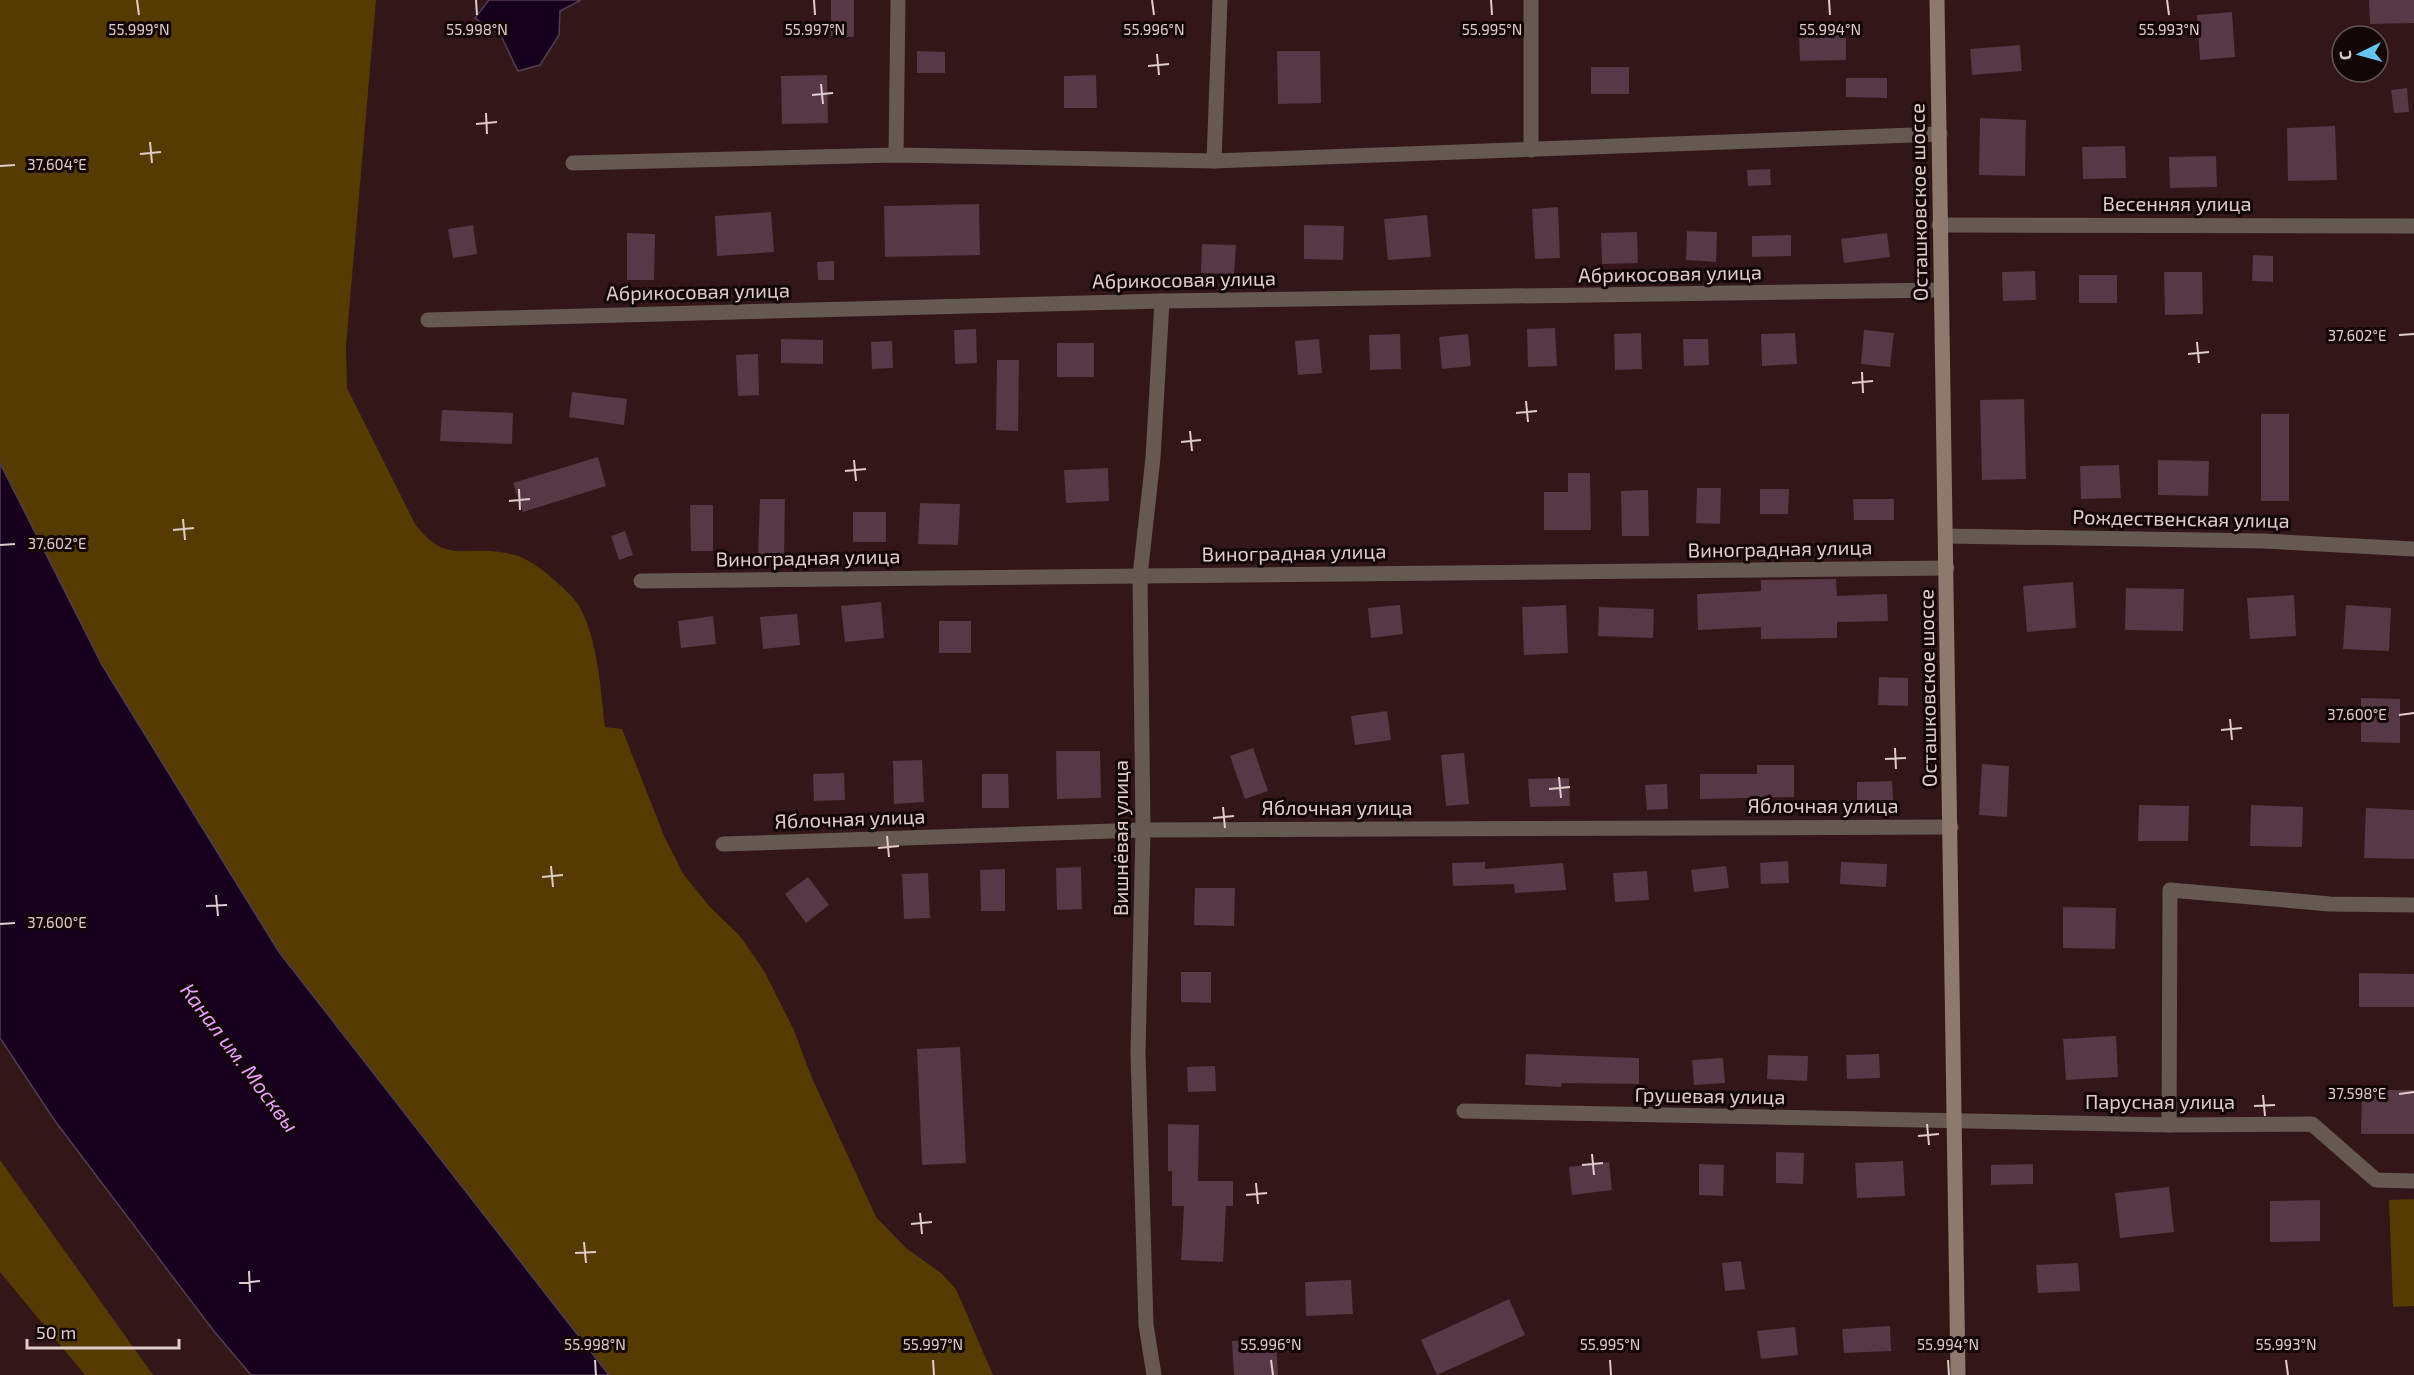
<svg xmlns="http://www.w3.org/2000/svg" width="2414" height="1375" viewBox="0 0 2414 1375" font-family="'Exo 2',sans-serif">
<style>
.green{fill:#553b02}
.water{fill:#17001e;stroke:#533d52;stroke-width:1.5}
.building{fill:#563846}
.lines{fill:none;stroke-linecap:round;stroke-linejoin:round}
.street{stroke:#665952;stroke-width:15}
.secondary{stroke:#8e796d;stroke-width:15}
.ticks{fill:none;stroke:#e0cccb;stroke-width:2}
.labels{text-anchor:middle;stroke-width:6;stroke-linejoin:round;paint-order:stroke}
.street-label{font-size:20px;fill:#e0cccb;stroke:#120606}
.water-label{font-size:21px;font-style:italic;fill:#eb9ffe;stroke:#120606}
.ticks-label{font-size:15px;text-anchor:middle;fill:#e0cccb;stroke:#120606;stroke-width:6;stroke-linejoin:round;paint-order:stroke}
</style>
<rect width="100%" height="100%" fill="#331617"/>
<g class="green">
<path d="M0,0H376L346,346L347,388L415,524C447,565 462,545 506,553C524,556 540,567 553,579C560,585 567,591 573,598C597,625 601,692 605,727L622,729L665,838L684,875L710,907L740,936L764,971L793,1028L812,1078L876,1217L906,1248L941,1273L956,1289L993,1375H609L279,952L102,665L0,463Z"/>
<path d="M0,1160L153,1375H85L0,1272Z"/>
<path d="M2414,1199V1306L2393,1307L2389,1200Z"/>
</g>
<g class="water">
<path d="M489,0H581L560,11L559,35L540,65L518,71L501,36L475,18Z"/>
<path d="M0,463L102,665L279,952L609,1375H251L213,1330L55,1121L0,1038Z"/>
</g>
<g class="building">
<path d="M831,0H854V37L831,36Z"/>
<path d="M2369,0H2414V23L2370,24Z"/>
<path d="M2232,12L2235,57L2200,60L2197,15Z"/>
<path d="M1846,34V60L1800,61L1799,35Z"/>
<path d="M2020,45L2022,71L1972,75L1970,49Z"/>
<path d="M917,51L945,52V73H917Z"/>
<path d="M1277,51H1320L1321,103L1278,104Z"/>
<rect x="1591" y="67" width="38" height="27"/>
<path d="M827,75L828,123L782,124L781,76Z"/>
<path d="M1096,75L1097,108H1064V76Z"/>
<path d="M1846,78H1887V98L1846,97Z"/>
<path d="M2407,88L2409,112L2394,113L2391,90Z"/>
<path d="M1980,118L2026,120L2025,176L1979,175Z"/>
<path d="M2335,126L2337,180L2288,181L2287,128Z"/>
<path d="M2125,146L2126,178L2083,179L2082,147Z"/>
<path d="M2216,156L2217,187L2170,188L2169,157Z"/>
<path d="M1770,169L1771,185L1748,186L1747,170Z"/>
<path d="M979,204L980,255L885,257L884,206Z"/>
<path d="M1558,207L1560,258L1535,259L1532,209Z"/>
<path d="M771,212L774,252L717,256L715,216Z"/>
<path d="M1427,215L1431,257L1388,260L1384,219Z"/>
<path d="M473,225L477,254L453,258L448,229Z"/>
<path d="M1304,225L1344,226L1343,260L1304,259Z"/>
<path d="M1687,231L1717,232L1716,262L1686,260Z"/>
<path d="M1637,232L1638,263L1602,264L1601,233Z"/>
<path d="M627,233L655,234L654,280H627Z"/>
<path d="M1887,233L1890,257L1844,263L1841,239Z"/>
<path d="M1791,235V256L1752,257V236Z"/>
<path d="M1202,244L1236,245L1234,274L1201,273Z"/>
<path d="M2253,255L2273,256V282L2252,281Z"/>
<path d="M834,261V280H818L817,262Z"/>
<path d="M2035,271L2036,300L2003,301L2002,272Z"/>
<path d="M2164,272H2202L2203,314L2165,315Z"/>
<rect x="2079" y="275" width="38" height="28"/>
<path d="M1555,328L1557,366L1528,367L1527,329Z"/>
<path d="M976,329L977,363L955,364L954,330Z"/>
<path d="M1864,330L1894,333L1890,367L1861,364Z"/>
<path d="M1641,333L1642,369L1615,370L1614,334Z"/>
<path d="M1795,333L1797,364L1762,366L1761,334Z"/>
<path d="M1400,334L1401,369L1370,370L1369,335Z"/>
<path d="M1468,334L1471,366L1442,369L1439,337Z"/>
<path d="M781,339L823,340V364L781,363Z"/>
<path d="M1319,339L1322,373L1298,375L1295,341Z"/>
<path d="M1683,339H1708L1709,365L1684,366Z"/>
<path d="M892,341L893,368L872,369L871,342Z"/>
<rect x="1057" y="343" width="37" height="34"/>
<path d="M758,354L759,395L738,396L736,355Z"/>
<path d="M997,360H1019L1018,431L996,430Z"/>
<path d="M572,392L627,399L624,425L569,417Z"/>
<path d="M2024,399L2026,479L1982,480L1980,400Z"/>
<path d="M442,410L513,413L512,444L440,441Z"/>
<rect x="2261" y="414" width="28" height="87"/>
<path d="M598,457L606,486L523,512L513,483Z"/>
<path d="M2158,460L2209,461L2208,496L2158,495Z"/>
<path d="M2119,465L2121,498L2081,499L2080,466Z"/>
<path d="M1108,468L1109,501L1066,503L1064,470Z"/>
<path d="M1568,473H1590L1591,530H1544V492H1568Z"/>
<path d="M1697,488H1721L1720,524L1696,523Z"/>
<path d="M1760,489H1789L1788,514H1760Z"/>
<path d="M1648,490L1649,536H1622L1621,491Z"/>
<path d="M760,499H785L784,556L758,555Z"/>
<path d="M1853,499H1894V520H1854Z"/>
<path d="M920,503L960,504L958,545L918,544Z"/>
<path d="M690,505H713V551H691Z"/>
<rect x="853" y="512" width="33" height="30"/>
<path d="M625,531L633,555L619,560L611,536Z"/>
<path d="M1836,579L1837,596L1887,594L1888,621L1837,622V638L1761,639V627L1698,630L1697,594L1761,591V580Z"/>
<path d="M2073,582L2076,628L2027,632L2023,586Z"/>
<path d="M2126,588L2184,589L2183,631L2125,630Z"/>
<path d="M2294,595L2296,636L2250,639L2247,598Z"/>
<path d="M881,602L884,638L845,642L841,606Z"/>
<path d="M1400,605L1403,634L1371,638L1368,608Z"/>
<path d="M1566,605L1568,653L1524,655L1522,607Z"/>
<path d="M2346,605L2391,608L2389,651L2343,649Z"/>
<path d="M1599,607L1654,609L1653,638L1598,636Z"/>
<path d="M797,614L800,645L763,649L760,617Z"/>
<path d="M713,616L716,644L681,648L678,621Z"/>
<rect x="939" y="621" width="32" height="32"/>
<path d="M1879,677L1908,678V706L1878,705Z"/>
<path d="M2361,698L2400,699V743L2361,742Z"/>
<path d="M1387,711L1391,740L1355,745L1351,716Z"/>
<path d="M1253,748L1268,791L1245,799L1230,756Z"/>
<path d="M1056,751H1100L1101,798L1057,799Z"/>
<path d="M1464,753L1469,804L1446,806L1441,755Z"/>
<path d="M922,760L924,802L894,804L893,761Z"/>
<path d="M1982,764L2009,766L2007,817L1979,815Z"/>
<path d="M1757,765H1794V797L1700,799V774H1757Z"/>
<path d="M844,773L845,800L814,801L813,774Z"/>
<path d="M982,774H1008L1009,808H982Z"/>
<path d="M1569,778L1570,806L1530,807L1528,779Z"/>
<path d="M1892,781L1893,800L1857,802V782Z"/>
<path d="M1667,784L1668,809L1647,810L1645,785Z"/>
<path d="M2139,805L2189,806L2188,841H2138Z"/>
<path d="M2251,805L2303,807L2302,847L2250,846Z"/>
<path d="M2366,808L2414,810V859L2364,858Z"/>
<path d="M1788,861L1789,883L1761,884L1760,863Z"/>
<path d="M1485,862V869L1563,863L1566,890L1515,893L1514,884L1453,886L1452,863Z"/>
<path d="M1841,862L1887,864L1886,887L1840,884Z"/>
<path d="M1726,866L1729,888L1694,892L1691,870Z"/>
<path d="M1081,867L1082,909L1057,910L1056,868Z"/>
<path d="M1005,869V911H981L980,870Z"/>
<path d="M1647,871L1649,900L1615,902L1613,873Z"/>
<path d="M928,873L930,918L904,919L902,874Z"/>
<path d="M808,877L829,905L806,923L785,894Z"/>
<path d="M1195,888H1235L1234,926L1194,925Z"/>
<path d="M2063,907L2116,908L2115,949L2063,948Z"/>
<path d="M1181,972H1211V1003L1181,1002Z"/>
<path d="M2359,973L2414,974V1007H2359Z"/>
<path d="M2116,1036L2118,1077L2066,1080L2063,1039Z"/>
<path d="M960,1047L966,1163L922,1165L917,1049Z"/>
<path d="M1526,1054L1639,1058V1084L1562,1083L1561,1087L1525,1085Z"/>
<path d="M1879,1054L1880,1078L1847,1079L1846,1055Z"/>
<path d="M1768,1055L1808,1056L1807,1081L1767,1079Z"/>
<path d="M1723,1058L1725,1083L1694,1085L1692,1060Z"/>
<path d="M1215,1066L1216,1091L1188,1092L1187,1067Z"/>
<path d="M2362,1090H2414V1134H2361Z"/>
<path d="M1168,1124L1199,1125L1198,1181H1233V1206H1226L1223,1262L1181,1260L1184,1206H1172V1171H1168Z"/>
<path d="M1776,1152L1804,1153L1803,1184L1776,1183Z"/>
<path d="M1903,1161L1905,1196L1857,1198L1855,1163Z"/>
<path d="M1609,1162L1612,1190L1572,1195L1569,1167Z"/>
<path d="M1699,1164L1724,1165L1723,1196L1699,1195Z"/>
<path d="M2033,1164V1184L1991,1185V1165Z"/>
<path d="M2169,1187L2174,1232L2120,1238L2115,1193Z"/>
<path d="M2320,1200V1241L2270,1242V1201Z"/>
<path d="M1741,1261L1745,1289L1725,1291L1722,1263Z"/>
<path d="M2078,1263L2080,1291L2038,1293L2036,1265Z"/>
<path d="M1351,1280L1353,1314L1306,1316L1305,1282Z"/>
<path d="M1509,1299L1525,1335L1437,1375L1421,1340Z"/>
<path d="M1890,1326L1891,1351L1844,1353L1842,1329Z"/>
<path d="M1795,1327L1798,1355L1761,1359L1757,1331Z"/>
<path d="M1276,1339L1278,1375H1234L1232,1341Z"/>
</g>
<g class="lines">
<g class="street">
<path d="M1531,150V0"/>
<path d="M896,155L898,0"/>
<path d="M1214,161L1220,0"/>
<path d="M573,163L896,155L1214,161L1940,134"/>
<path d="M1939,225L2414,226"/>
<path d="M428,320L1162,301L1941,290"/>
<path d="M1946,536L2263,541L2414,549"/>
<path d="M641,581L1947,568"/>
<path d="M723,844L1143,830L1951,827"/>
<path d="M1464,1111L2169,1125L2312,1124L2376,1180L2414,1181"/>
<path d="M2169,1125L2170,890L2330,904L2414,905"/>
<path d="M1154,1375L1146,1325L1138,1053L1143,830L1140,576L1153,458L1162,301"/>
</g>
<path class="secondary" d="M1937,0L1958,1375"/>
</g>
<path class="ticks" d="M137,0L139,15M476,0L477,15M814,0L815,15M1152,0L1154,15M1491,0L1492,15M1829,0L1830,15M2167,0L2169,15M1157,54L1159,75M1148,66L1169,64M821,84L823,104M812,95L833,93M486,113L487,134M476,124L497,122M150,142L152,163M140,154L161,152M0,166L15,165M2399,335L2414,334M2197,342L2199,363M2188,354L2209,352M1862,372L1863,393M1852,383L1873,381M1526,401L1528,422M1516,413L1537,411M1190,431L1192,451M1181,442L1201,440M854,460L856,481M845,471L866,469M519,489L520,510M509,501L530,499M183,519L185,540M173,530L194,528M0,545L15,544M2399,715L2414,713M2230,719L2232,740M2221,730L2242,728M1895,748L1896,769M1885,759L1906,758M1559,777L1561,798M1549,789L1570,787M1223,807L1225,828M1213,818L1234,816M887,836L889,857M878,848L899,846M551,866L553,887M542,877L563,875M216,895L218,916M206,906L227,905M0,924L15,923M2399,1094L2414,1092M2263,1095L2265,1116M2254,1106L2275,1105M1927,1124L1929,1145M1918,1136L1939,1134M1592,1154L1594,1175M1582,1165L1603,1163M1256,1183L1258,1204M1246,1195L1267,1193M920,1213L922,1234M911,1224L932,1222M584,1242L586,1263M575,1253L596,1252M249,1271L250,1292M239,1283L260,1281M595,1360L596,1375M933,1360L934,1375M1271,1360L1273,1375M1610,1360L1611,1375M1948,1360L1949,1375M2286,1360L2288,1375"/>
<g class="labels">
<g class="street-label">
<text transform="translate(1919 202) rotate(-91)" y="7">Осташковское шоссе</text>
<text x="2177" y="211">Весенняя улица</text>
<text transform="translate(1670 274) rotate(-1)" y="7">Абрикосовая улица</text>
<text transform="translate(1184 280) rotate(-1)" y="7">Абрикосовая улица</text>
<text transform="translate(698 292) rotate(-1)" y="7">Абрикосовая улица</text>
<text transform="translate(2181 519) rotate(1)" y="7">Рождественская улица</text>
<text transform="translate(1780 549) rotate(-1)" y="7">Виноградная улица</text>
<text transform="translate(1294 553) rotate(-1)" y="7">Виноградная улица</text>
<text transform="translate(808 558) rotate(-1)" y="7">Виноградная улица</text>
<text transform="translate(1928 688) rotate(-91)" y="7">Осташковское шоссе</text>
<text x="1823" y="813">Яблочная улица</text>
<text x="1337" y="815">Яблочная улица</text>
<text transform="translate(850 819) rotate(-2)" y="7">Яблочная улица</text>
<text transform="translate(1121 838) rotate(-90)" y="7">Вишнёвая улица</text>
<text transform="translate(1710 1096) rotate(1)" y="7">Грушевая улица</text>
<text x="2160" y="1109">Парусная улица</text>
</g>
<g class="water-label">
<text transform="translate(239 1058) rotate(53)" y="7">Канал им. Москвы</text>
</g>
</g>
<g class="ticks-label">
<text x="139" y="35">55.999°N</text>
<text x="477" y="35">55.998°N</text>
<text x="815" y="35">55.997°N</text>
<text x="1154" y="35">55.996°N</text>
<text x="1492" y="35">55.995°N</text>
<text x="1830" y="35">55.994°N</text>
<text x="2169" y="35">55.993°N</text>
<text x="57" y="170">37.604°E</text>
<text x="2357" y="341">37.602°E</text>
<text x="57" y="549">37.602°E</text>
<text x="2357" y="720">37.600°E</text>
<text x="57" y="928">37.600°E</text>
<text x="2357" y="1099">37.598°E</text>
<text x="595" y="1350">55.998°N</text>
<text x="933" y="1350">55.997°N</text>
<text x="1271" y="1350">55.996°N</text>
<text x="1610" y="1350">55.995°N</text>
<text x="1948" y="1350">55.994°N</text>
<text x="2286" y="1350">55.993°N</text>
</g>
<g transform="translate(2360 54) rotate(265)"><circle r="28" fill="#120606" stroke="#645555" stroke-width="1.5"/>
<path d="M0-4.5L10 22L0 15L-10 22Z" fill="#65c5ee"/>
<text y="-9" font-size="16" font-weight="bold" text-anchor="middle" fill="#e0cccb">С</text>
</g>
<path d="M27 1339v9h152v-9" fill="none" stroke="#e0cccb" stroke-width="3"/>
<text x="36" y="1339" font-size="18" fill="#e0cccb" stroke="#120606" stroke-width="4.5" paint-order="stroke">50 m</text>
</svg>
